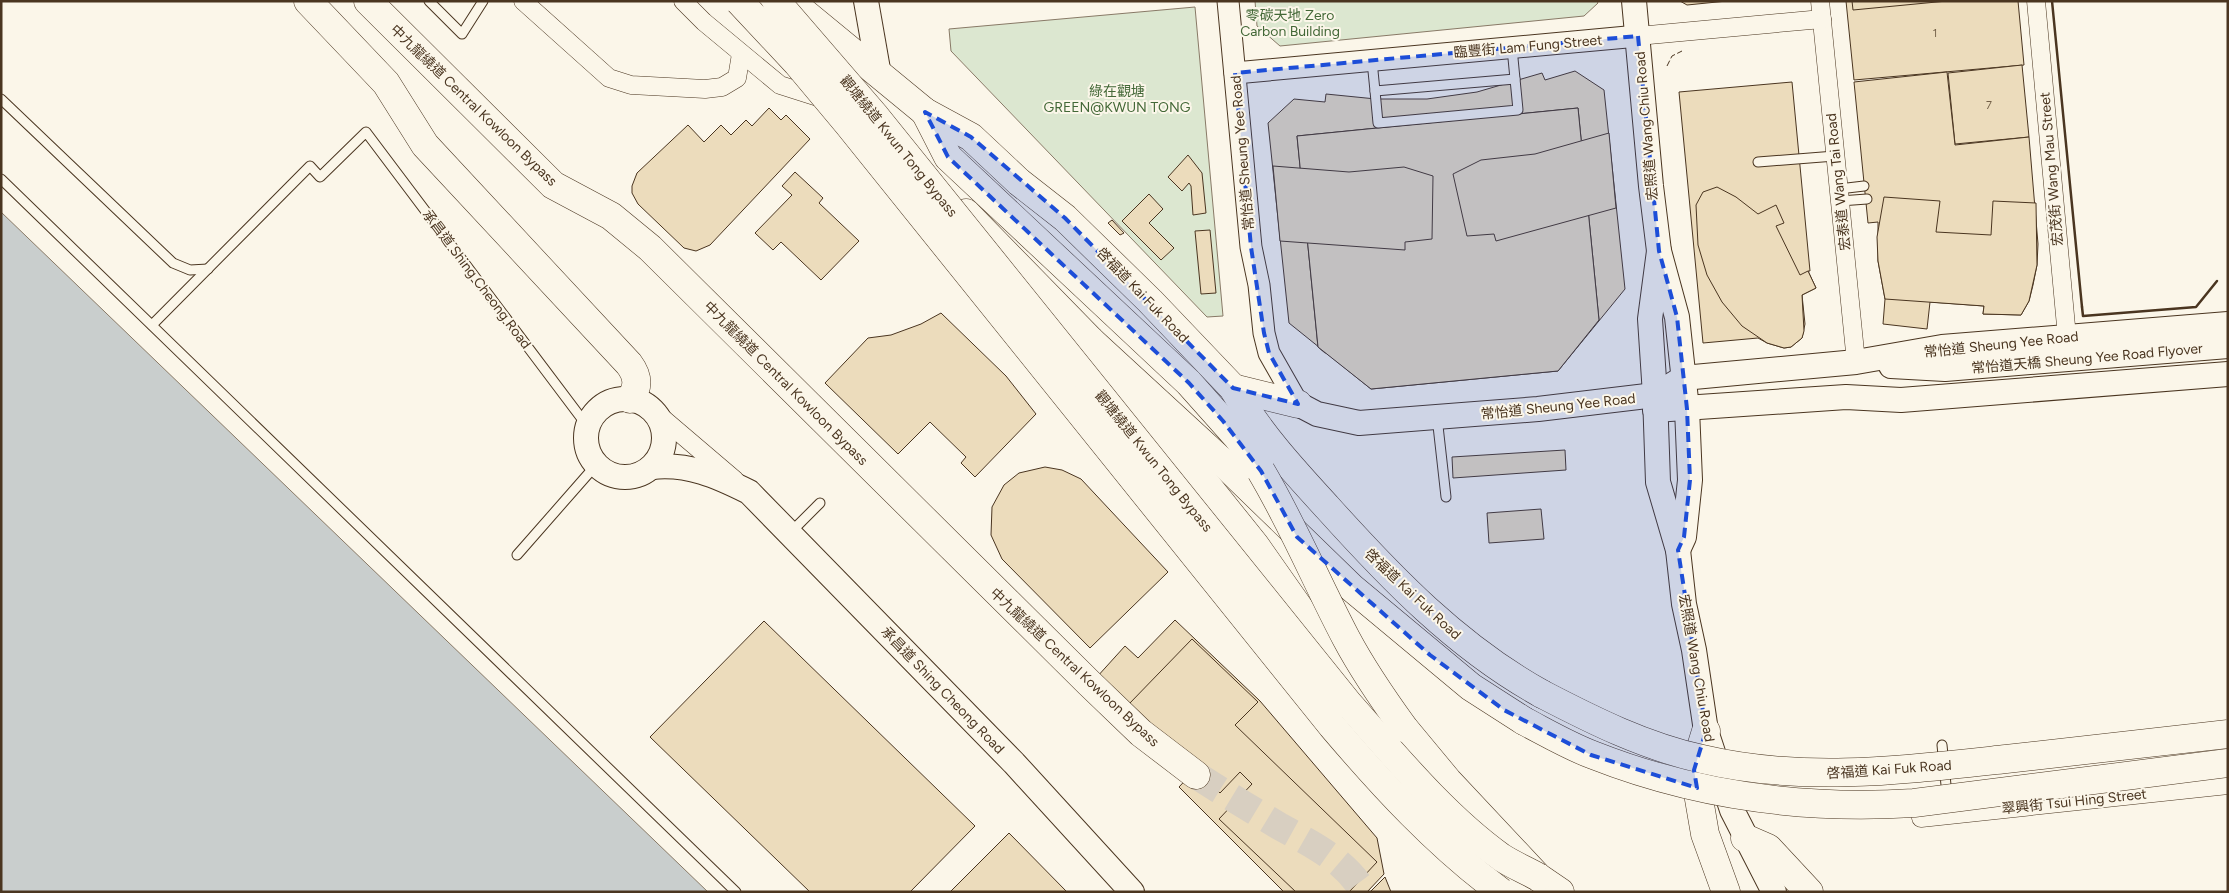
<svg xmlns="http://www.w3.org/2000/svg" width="2229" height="893" viewBox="0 0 2229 893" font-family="Figtree,'Noto Sans TC',sans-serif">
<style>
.green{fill:#dce7d0;stroke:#887966}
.water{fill:#c9cecd;stroke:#887966}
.building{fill:#ecdcbc;stroke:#4a3520}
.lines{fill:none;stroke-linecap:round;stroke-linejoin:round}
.trunk-tunnel{stroke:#d8cfc1;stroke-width:28;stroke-dasharray:28 14;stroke-linecap:butt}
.service-casing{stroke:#4a3520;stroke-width:11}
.minor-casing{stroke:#4a3520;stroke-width:19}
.tertiary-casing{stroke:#4a3520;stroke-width:23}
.secondary-casing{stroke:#4a3520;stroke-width:26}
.trunk-casing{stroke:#4a3520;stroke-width:29}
.motorway-casing{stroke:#4a3520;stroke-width:29}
.service{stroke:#fbf6e9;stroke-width:9}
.minor{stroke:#fbf6e9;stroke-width:18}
.tertiary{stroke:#fbf6e9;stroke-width:21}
.secondary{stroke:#fbf6e9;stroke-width:24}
.trunk{stroke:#fbf6e9;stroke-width:28}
.motorway{stroke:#fbf6e9;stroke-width:28}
.trunk-bridge-casing{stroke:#4a3520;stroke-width:29;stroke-linecap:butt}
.motorway-bridge-casing{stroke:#4a3520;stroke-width:29;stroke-linecap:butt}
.trunk-bridge{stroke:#fbf6e9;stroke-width:28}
.motorway-bridge{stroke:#fbf6e9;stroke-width:28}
.fence{stroke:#4a3520;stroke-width:1;stroke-dasharray:6 2.5;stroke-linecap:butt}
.wall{stroke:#4a3520;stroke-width:2.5}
.marked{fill:#1d4ed8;fill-opacity:0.2;stroke:#1d4ed8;stroke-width:4;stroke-dasharray:10 6;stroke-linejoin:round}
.labels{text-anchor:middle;stroke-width:4;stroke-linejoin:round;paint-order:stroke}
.number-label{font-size:11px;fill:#725f47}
.park-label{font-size:14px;fill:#436837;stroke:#fbf6e9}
.street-label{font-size:14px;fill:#4a3520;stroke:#fbf6e9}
</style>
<rect width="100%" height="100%" fill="#fbf6e9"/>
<g class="green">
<path d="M1255,1H1597L1598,3L1584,16L1280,46L1257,26Z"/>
<path d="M1195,7L1223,316L1207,317L951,51L949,29Z"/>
</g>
<path class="water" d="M1,212L708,892H1Z"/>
<g class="building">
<path d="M1680,1H1727L1687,5Z"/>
<path d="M1846,1H2018L2024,65L1854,80Z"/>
<path d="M1852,1H1947L1853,10Z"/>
<path d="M2022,65L2029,137L1955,144L1948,73Z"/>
<path d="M1575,71L1604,90L1625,289L1558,371L1371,389L1289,323L1268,123L1294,99L1325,102L1326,94L1376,99H1427L1477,92L1542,73L1545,80Z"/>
<path d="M1947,72L1955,145L2029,137L2038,244L2037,265L2033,285L2029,301L2021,315L1983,314L1984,306L1930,302L1927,329L1883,324L1885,299L1878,261V222L1868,223L1854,82Z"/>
<path d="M1792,82L1810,271H1808L1816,288L1802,295L1805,324L1802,338L1791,347L1784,348L1767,343L1758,338L1703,343L1679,92Z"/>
<path d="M769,108L781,120L786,115L810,139L710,245L696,251L684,248L638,204L632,193V186L637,173L688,125L704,142L721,125L731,135L746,120L752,126Z"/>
<path d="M1578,108L1599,320L1593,327L1325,353L1318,347L1297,136Z"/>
<path d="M1578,108L1599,320L1558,371L1371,389L1318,347L1297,136Z"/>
<path d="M1609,133L1616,208L1496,241L1494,234L1467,236L1453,174L1481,160L1535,154Z"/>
<path d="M1188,155L1202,173L1206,213L1193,215L1191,186L1189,183L1182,191L1168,177Z"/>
<path d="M1273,166L1349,172L1404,167L1433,176L1432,239L1405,242V250L1280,241Z"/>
<path d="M795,172L823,198L819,203L859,241L821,280L781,242L773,250L755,233L792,195L782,186Z"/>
<path d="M1717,187L1736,197L1758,214L1776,205L1784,223L1776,226L1800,275L1808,271L1816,288L1802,295L1804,331L1802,338L1791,347L1784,348L1767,343L1742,326L1722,302L1707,275L1698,245L1696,205L1703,192Z"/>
<path d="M1149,194L1163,209L1149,223L1174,248L1161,260L1122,221Z"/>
<path d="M1884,197L1940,201L1936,232L1991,235L1993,201L2036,203L2037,265L2029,301L2021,315L1983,314L1984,306L1885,299L1878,261L1877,237Z"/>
<path d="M1112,220L1124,233L1120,235L1108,223Z"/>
<path d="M1210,230L1216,293L1201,294L1195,231Z"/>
<path d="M941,313L1006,376L1036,414L975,477L961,463L966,457L930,422L898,454L825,383L868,338L891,335L921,324Z"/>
<path d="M1565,450L1566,470L1453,478L1452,457Z"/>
<path d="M1045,467L1062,470L1081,479L1168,572L1090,648L1002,559L991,535L992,507L1004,485L1019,473Z"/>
<path d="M1541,509L1544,539L1489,543L1487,513Z"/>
<path d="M1175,620L1260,701L1377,838L1384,874L1367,892H1284L1179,787L1194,771L1096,678L1125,646L1138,658Z"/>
<path d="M764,621L975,826L910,892H810L650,737Z"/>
<path d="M1192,639L1258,702L1235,725L1377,862L1349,892H1296L1219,819L1252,784L1240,772L1220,793L1129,704Z"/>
<path d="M1009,833L1067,892H950Z"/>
<path d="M1385,877L1391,892H1370Z"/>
</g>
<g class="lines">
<path class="trunk-tunnel" d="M1196,775C1224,793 1251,809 1279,826C1311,844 1344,859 1364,892"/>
<defs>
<g id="service">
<path d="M429,1L462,34L483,1"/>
<path d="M1372,61L1375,91L1515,79L1512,48"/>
<path d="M1375,91L1378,123L1518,110L1515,79"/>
<path d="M1,99L173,263L190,270L208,269"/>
<path d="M1758,162L1835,156"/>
<path d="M1,179L736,892"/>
<path d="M1839,189L1864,186"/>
<path d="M1840,201L1867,199"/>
<path d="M152,325L310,166L320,177L366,132L588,427"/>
<path d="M1437,417L1446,497"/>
<path d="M791,532L820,503"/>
<path d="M517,555L596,465"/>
<path d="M1942,745L1947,795"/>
</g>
<g id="minor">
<path d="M523,1L609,78L631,85L705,89L722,87L737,78L741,54"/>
<path d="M683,1L704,22L780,85L827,100"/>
<path d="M1820,1L1856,362"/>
<path d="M2036,1L2067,337"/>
<path d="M1638,36L1822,19"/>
<path d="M654,411L735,480"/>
<path d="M1921,818L2228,785"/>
</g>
<g id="tertiary">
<path d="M1228,1L1251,247L1259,285L1264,333L1269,353L1298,404"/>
<path d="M1235,73L1638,36"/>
</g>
<g id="secondary">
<path d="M866,1L879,75"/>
<path d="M1634,1L1651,186L1659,251L1677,317L1687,409L1690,480L1684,537L1678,550"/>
<path d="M1659,251L1650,319L1655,395L1658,482L1678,550L1684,604L1694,650L1706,731L1732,810L1774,892"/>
<path d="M1891,366L1945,369L2228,346"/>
<circle cx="625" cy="438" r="39"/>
<path d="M1298,404L1317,414L1359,423L1538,409L1655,395L1683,378L1856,362L1942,347L2228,324"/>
<path d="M1655,410L1846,397L1901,400L2228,374"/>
<path d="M652,467C688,463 717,476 749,492L1014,763L1132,892"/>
</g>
<g id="trunk">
<path d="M308,1L386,83L425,145L629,364C638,376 639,387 630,399"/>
<path d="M368,1L553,185L611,216L650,248L1089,683L1141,733L1196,775"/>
<path d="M790,1L925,112L971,137L1019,182L1065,218L1150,301L1233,388C1258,432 1293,470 1327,507C1391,578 1457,647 1542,694"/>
<path d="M966,213L1091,341L1215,455L1352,588L1471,687L1524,721"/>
<path d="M1233,388L1298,404"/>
</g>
<g id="motorway">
<path d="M925,112L948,157L1189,383L1238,438L1261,471"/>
<path d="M1091,341L1255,545L1387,733"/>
<path d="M1404,728L1448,781L1538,877L1560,892"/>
<path d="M1706,731L1694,770L1705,834L1726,892"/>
<path d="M1745,838L1768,848L1809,892"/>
</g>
</defs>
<use href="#service" class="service-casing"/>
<use href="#minor" class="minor-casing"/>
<use href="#tertiary" class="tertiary-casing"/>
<use href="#secondary" class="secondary-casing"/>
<use href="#trunk" class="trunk-casing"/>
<use href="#motorway" class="motorway-casing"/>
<use href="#service" class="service"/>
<use href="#minor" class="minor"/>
<use href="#tertiary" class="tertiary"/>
<use href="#secondary" class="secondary"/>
<use href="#trunk" class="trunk"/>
<use href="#motorway" class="motorway"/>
<defs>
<g id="trunk-bridge">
<path d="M1542,694C1594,721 1644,746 1702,759C1803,783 1905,770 2006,759C2080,750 2154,742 2228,734"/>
<path d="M1524,721C1547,733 1569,746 1593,755C1697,796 1803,810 1914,803L2228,763"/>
</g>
<g id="motorway-bridge">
<path d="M739,1L797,63L848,124L1332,726C1383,786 1437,845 1501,892"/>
<path d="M776,1L876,117L1348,703C1394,755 1444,816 1501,857C1513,865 1526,870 1538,877"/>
<path d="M1261,471C1293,525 1317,583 1346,638C1363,670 1383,699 1404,728"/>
</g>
</defs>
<use href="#trunk-bridge" class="trunk-bridge-casing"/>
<use href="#motorway-bridge" class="motorway-bridge-casing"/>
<use href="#trunk-bridge" class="trunk-bridge"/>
<use href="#motorway-bridge" class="motorway-bridge"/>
<path class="fence" d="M1667,66L1672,56L1682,51"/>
<g class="wall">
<path d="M2052,1L2082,307"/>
<path d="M2082,307L2083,316L2196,307L2217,281"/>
</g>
</g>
<path class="marked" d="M1638,36L1659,251L1677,317L1687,409L1690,480L1684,537L1678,550L1706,731L1694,770L1697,788L1591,755L1504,710L1430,655L1297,537L1261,471L1223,421L1189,383L948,157L925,112L971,137L1065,218L1233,388L1298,404L1269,353L1264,333L1251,247L1235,73Z"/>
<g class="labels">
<g class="number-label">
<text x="1935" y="37">1</text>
<text x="1989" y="109">7</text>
</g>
<g class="park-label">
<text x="1290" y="20">零碳天地 Zero<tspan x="1290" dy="16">Carbon Building</tspan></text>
<text x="1117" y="96">綠在觀塘<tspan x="1117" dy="16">GREEN@KWUN TONG</tspan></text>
</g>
<g class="street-label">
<text transform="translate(1528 46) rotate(-5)" y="5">臨豐街 Lam Fung Street</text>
<text transform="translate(474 105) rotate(44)" y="5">中九龍繞道 Central Kowloon Bypass</text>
<text transform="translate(1646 126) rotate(-95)" y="5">宏照道 Wang Chiu Road</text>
<text transform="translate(899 146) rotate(51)" y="5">觀塘繞道 Kwun Tong Bypass</text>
<text transform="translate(1242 153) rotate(-95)" y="5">常怡道 Sheung Yee Road</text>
<text transform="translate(2051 169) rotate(-95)" y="5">宏茂街 Wang Mau Street</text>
<text transform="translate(1838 182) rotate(-96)" y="5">宏泰道 Wang Tai Road</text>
<text transform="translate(477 279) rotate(53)" y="5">承昌道 Shing Cheong Road</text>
<text transform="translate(1143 295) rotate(46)" y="5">啓福道 Kai Fuk Road</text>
<text transform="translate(2001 344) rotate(-6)" y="5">常怡道 Sheung Yee Road</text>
<text transform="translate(2087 358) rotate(-5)" y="5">常怡道天橋 Sheung Yee Road Flyover</text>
<text transform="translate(786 383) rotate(45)" y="5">中九龍繞道 Central Kowloon Bypass</text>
<text transform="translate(1558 406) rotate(-6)" y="5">常怡道 Sheung Yee Road</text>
<text transform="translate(1154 461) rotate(51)" y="5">觀塘繞道 Kwun Tong Bypass</text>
<text transform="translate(1413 594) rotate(43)" y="5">啓福道 Kai Fuk Road</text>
<text transform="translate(1075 667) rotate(43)" y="5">中九龍繞道 Central Kowloon Bypass</text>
<text transform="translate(1697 668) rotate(80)" y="5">宏照道 Wang Chiu Road</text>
<text transform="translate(943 690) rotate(46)" y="5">承昌道 Shing Cheong Road</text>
<text transform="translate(1889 769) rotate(-4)" y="5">啓福道 Kai Fuk Road</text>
<text transform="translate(2074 801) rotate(-6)" y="5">翠興街 Tsui Hing Street</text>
</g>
</g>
<rect width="2229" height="893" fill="none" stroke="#4a3520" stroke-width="5"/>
</svg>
